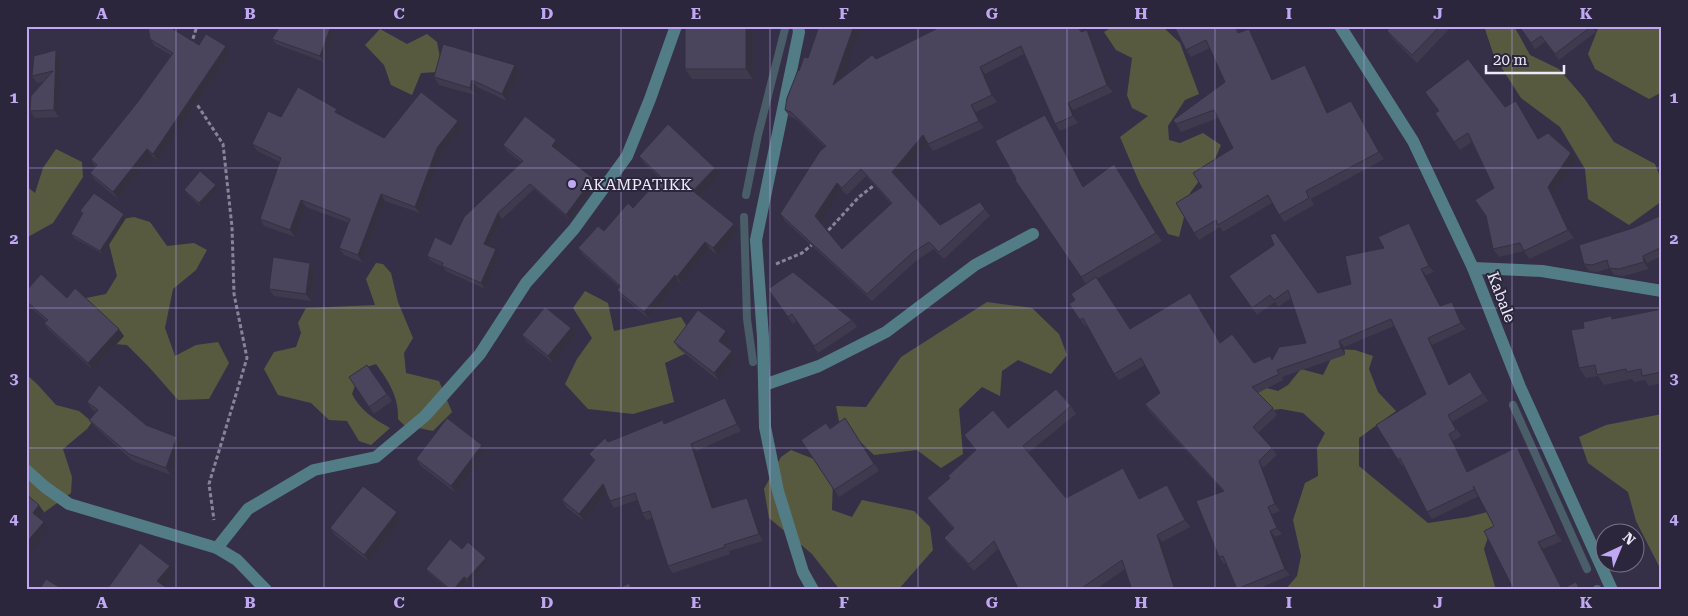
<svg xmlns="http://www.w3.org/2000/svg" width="1688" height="616" viewBox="0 0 1688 616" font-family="'Roboto Serif',serif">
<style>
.green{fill:#585a40}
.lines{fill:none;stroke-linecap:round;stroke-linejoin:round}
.stream{stroke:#495e68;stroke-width:8}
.path{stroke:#888497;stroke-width:3;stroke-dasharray:4 2.5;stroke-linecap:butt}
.minor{stroke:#537d86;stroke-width:12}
.wall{fill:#403a4f;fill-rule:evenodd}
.shaded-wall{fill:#343040}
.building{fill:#4a445c;stroke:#343040;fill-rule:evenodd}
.grid{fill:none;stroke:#c1a8f3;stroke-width:1;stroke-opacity:0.55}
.poi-dot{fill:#c1a8f3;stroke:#2b263c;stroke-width:2}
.labels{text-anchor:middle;stroke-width:4;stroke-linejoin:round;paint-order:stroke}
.poi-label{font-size:16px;fill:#ece9f8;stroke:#2b263c;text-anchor:start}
.street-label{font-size:16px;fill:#ece9f8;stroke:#2b263c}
.neatline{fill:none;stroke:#c1a8f3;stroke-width:2}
.grid-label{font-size:16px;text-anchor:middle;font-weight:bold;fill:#c1a8f3}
</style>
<rect width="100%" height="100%" fill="#353047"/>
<g class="green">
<path d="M1114,26H1162L1180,43L1199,94L1185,100L1168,126L1169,140L1180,143L1203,133L1221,145L1214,161L1190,193L1179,237L1168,234L1140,184L1120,137L1148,116L1132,108L1127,95L1132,58L1116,50L1104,32Z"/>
<path d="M1484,26H1514L1530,55L1559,69L1584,98L1614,142L1655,164L1662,182V201L1629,225L1588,199L1585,169L1560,127L1521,98L1494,56Z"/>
<path d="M1599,26H1662V92L1649,99L1595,69L1588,54Z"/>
<path d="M380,29L407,44L427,34L437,42L440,57L438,72L421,73L412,95L391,85L384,65L365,45Z"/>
<path d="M56,149L82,162L83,177L53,223L26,238V186L35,193L43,168Z"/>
<path d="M134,217L150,222L167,246L194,243L207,250L196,270L173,289L165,328L175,356L196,345L218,342L229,363L209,399L178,400L149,367L127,345L101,343L71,301L106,294L117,276L109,244L117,220Z"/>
<path d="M376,263L383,264L391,273L398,302L413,338L404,353L406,373L439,381L452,412L433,431L404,425L398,419C399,397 389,382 376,364L361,369L352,394C360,410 374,419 390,428L371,445L359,441L347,421L329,420L311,403L278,395L264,369L274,352L296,347L301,333L298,323L306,308L375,305L366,279Z"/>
<path d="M585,291L608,303L614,331L681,317L695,340L693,350L665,363L674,402L633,414L588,409L565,384L577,359L592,338L573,308Z"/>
<path d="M987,302L1032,308L1059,334L1067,355L1051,374L1018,360L1002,371L1000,396L982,387L959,409L963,454L941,468L917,450L874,455L839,421L836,406L866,407L901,357Z"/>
<path d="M1336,349L1355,350L1373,356L1369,369L1378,392L1396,411L1359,438V466L1428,523L1468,517L1507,507L1488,537L1484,549L1496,590H1285L1297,576L1301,556L1293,520L1305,483L1318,476L1317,448L1325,433L1303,413L1281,409L1262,411L1256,393L1263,387L1278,391L1288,385L1301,369L1323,375Z"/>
<path d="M26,374L38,385L56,405L79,411L92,422L87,429L63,449L72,477L71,493L42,514L26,504Z"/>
<path d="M1662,414V572L1636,521L1628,492L1588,463L1579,437L1606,425Z"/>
<path d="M791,450L824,463L833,477L832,510L852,517L862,500L914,511L930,527L933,550L898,590H840L812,554L769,518L764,489L781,457Z"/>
</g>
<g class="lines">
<g class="stream">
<path d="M746,195L758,135L785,29"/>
<path d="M744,217L747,319L753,362"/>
<path d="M1513,405L1587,569"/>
<path d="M1597,589V590"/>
</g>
<g class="path">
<path d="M191,45L197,26"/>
<path d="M194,100L223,144L232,227L234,294L247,358L209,484L214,520"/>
<path d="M824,235L859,197L877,183"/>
<path d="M776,264L802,253L814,243"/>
</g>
<g class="minor">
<path d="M798,26L799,32L756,240L763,337L765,427L778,491L803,572L813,590"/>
<path d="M1340,26L1413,141L1473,268L1520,387L1612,590"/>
<path d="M1473,268L1542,271L1662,291"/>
<path d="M764,385L819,366L886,332L975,265L1033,234"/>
<path d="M26,470L45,487L69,504L217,548L237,560L266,590"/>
<path d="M217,548L248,509L314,470L376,457L425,416L480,354L526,283L574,229L627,156L650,99L676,26"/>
</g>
</g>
<g class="wall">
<path d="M280,26H337L324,62L276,44L272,39Z"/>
<path d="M942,26H1079L1082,32L1092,37L1113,92L1073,110L1078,123L1060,131L1055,124L1024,54L985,74L997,102L976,112L984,128L933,151L928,144L897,178L940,225L980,202L990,216L944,259L934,249L917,260L872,301L785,221L780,214L825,147L796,119L790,117L785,110L799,71L808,58L843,77L876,59ZM866,176L891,204L842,249L820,223L842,190L847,195Z"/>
<path d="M1174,26H1236L1239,33L1249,29L1254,36L1273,80L1310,72L1329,112L1356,108L1384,159L1311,199L1314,205L1284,222L1272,203L1223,232L1220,227L1199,240L1194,233L1202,187L1233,148L1218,118L1181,132L1176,124L1225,82L1210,48L1191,57L1186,50Z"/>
<path d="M1392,26H1452L1417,63L1392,38L1387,31Z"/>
<path d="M1519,26H1592L1596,32L1559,60L1545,42L1535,49Z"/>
<path d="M753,28V79H692L685,69Z"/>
<path d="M150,39L199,45L231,53L158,161L152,156L118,199L95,180L90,173L95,166L91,160L137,103L171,55L155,46Z"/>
<path d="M56,50L61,57L59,117L35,118L30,111L45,81L37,83L32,76Z"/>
<path d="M520,72L507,101L477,87L475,95L439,85L434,77Z"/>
<path d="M1516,101L1521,108L1538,138L1577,161L1553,194L1574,238L1529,259L1524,251L1499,257L1493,249L1494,188L1472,142L1460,150L1435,113L1505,107Z"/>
<path d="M342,116L384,138L458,121L463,128L441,155L420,213L385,201L362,262L344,255L339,248L349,223L306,207L295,237L264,226L260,219L280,162L257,151L252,144L281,117Z"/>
<path d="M1050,123L1084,187L1114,164L1120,172L1162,241L1097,279L1131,329L1190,293L1220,342L1254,363L1270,356L1272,359L1306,343L1291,298L1278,307L1275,302L1257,315L1229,276L1318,293L1351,284L1409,223L1414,229L1434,272L1426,275L1441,306L1452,302L1456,308L1466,329L1432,345L1450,384L1470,372L1488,401L1452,422L1461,436L1453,441L1468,472L1517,447L1522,453L1562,541L1543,549L1563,588L1582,590H1514L1494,526L1479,496L1432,519L1427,512L1404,465L1402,466L1398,460L1426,394L1394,326L1344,347L1345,355L1282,377L1283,380L1258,393L1273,408L1277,415L1258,433L1272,448L1277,455L1263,468L1280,511L1272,514L1282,534L1275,537L1290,575L1255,590H1237L1226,563L1224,564L1219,557L1223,491L1149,411L1145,404L1160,393L1145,365L1119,380L1114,374L1087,325L1085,326L1069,304L1075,300L1086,284L1015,180L1016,179Z"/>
<path d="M556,140L560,145L557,150L597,184L570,220L534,189L502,219L490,246L500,255L485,289L446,271L443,267L431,261L427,256L451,245L522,163L507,151L503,145Z"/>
<path d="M639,156L720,175L700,196L734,224L739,231L718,256L710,249L682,284L679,282L649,319L622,297L617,290L619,287L583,255L578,248L604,231L633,208L660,178L644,163Z"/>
<path d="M216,185L218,189L201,207L187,194L184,190Z"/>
<path d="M80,211L124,214L126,218L103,254L74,238L71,234L82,214Z"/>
<path d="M1662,215V256L1647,263L1649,269L1624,276L1614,275L1610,268L1597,272L1589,271L1584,264L1633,228Z"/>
<path d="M310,263L315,270L311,301L274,296L269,289Z"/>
<path d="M768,289L852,320L857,327L818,353L797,321L793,324Z"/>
<path d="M26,291L67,298L124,336L93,370L49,330L44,323L46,321L26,303Z"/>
<path d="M1662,309V383L1649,386L1645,380L1634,382L1632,379L1604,385L1598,376L1586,378L1579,368L1584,328L1613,319Z"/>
<path d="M571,328L576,335L553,363L527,342L522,335Z"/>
<path d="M731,338L725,346L732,351L736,358L719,381L679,349L674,342Z"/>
<path d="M367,365L392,401L374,414L349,377Z"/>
<path d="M725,398L730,405L741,431L696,451L714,508L747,498L751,504L763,541L729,551L730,554L673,573L668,566L652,518L646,520L642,513L637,500L614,508L610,501L606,493L584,521L566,507L562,500L594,461L589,454L608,442L663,420L665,424Z"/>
<path d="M87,402L177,437L182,444L171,475L133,461L94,426L89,420L96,412L92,409Z"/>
<path d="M1071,406L1076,414L1028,453L1066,498L1123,468L1128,476L1140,498L1167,485L1172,492L1190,527L1162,542L1177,590H1132L1125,569L1095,590H1019L998,549L974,571L949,545L944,538L953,529L933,505L927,498L950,479L948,476L975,450L964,435L1008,428Z"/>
<path d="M845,418L879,471L839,497L801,440L826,423L830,428Z"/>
<path d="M487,452L456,493L421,466L416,459Z"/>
<path d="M397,512L402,519L369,562L335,535L330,528Z"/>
<path d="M462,549L486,558L488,562L469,583L467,581L459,590H449L429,573L426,569Z"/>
</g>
<g class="shaded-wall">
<path d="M331,26H337L324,62L320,56Z"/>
<path d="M746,26H752L753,28V79L746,69Z"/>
<path d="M854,26H862L838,92L833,85Z"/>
<path d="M1249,29L1254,36L1277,88L1272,80Z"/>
<path d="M1087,30L1092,37L1113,92L1107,85Z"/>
<path d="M226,46L231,53L158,161L153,154Z"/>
<path d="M56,50L61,57L59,117L54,110Z"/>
<path d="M515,65L520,72L507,101L502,94Z"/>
<path d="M1305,65L1310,72L1333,120L1327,113Z"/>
<path d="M980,67L985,74L997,102L992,95Z"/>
<path d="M472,80L477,87L475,95L470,88Z"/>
<path d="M1351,101L1356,108L1384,159L1379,152Z"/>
<path d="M1516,101L1521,108L1543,146L1538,139Z"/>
<path d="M1068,103L1073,110L1078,123L1073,116Z"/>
<path d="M971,105L976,112L984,128L979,121Z"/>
<path d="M337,109L342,115L335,112Z"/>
<path d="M1045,115L1050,123L1089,196L1083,187Z"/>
<path d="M458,121L463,128L441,155L420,213L415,207L437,148Z"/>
<path d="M923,135L929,143L897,179L892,172Z"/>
<path d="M556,140L560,145L556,151L552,146Z"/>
<path d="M147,149L152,156L118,199L113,192Z"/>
<path d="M1571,153L1577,161L1553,194L1574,238L1568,230L1548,187Z"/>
<path d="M1114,164L1120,172L1162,241L1156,233Z"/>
<path d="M715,168L720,175L698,198L693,191Z"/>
<path d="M593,178L597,184L570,220L566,215Z"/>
<path d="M837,183L842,190L820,224L815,216Z"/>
<path d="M216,185L218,189L201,207L199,203Z"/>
<path d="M381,194L385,201L362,262L358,255Z"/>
<path d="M301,200L306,207L295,237L290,230Z"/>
<path d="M498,213L502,219L488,249L484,244Z"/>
<path d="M124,214L126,218L103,254L100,251Z"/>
<path d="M1409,223L1414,229L1434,272L1429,266Z"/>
<path d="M734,224L739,231L718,256L713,248Z"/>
<path d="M705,242L710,249L682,284L677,277Z"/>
<path d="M496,249L500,255L485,289L481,283Z"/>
<path d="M1643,256L1647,263L1649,269L1644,262Z"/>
<path d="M310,263L315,270L311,301L306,294Z"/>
<path d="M1421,269L1426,275L1445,313L1440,306Z"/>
<path d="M675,275L679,282L649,319L644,312Z"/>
<path d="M1190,293L1195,300L1224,349L1220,343Z"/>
<path d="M1452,302L1456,308L1466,329L1461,323Z"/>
<path d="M571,328L576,335L553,363L548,356Z"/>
<path d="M119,329L124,336L93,370L88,363Z"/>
<path d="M726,331L731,338L723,348L719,341Z"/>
<path d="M1428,338L1432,345L1454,392L1449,385Z"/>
<path d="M1339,341L1344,347L1345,355L1341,348Z"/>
<path d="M732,351L736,358L719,381L714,373Z"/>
<path d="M725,398L730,405L741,431L737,424Z"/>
<path d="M1449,434L1453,441L1471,479L1467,472Z"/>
<path d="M177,437L182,444L171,475L166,468Z"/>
<path d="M691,444L696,451L717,515L712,508Z"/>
<path d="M482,445L487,452L456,493L451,486Z"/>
<path d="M1517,447L1522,453L1562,541L1557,534Z"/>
<path d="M1259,461L1263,468L1280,511L1275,504Z"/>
<path d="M1123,468L1128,476L1144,506L1139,499Z"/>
<path d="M603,484L608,491L584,521L579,514Z"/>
<path d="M1167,485L1172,492L1190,527L1185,520Z"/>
<path d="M747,498L751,504L763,541L759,534Z"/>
<path d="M39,505L44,512L38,520L33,513Z"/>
<path d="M1268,507L1272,514L1282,534L1277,528Z"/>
<path d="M397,512L402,519L369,562L364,555Z"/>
<path d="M44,522L49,529L26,557V543Z"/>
<path d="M1270,531L1275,537L1290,575L1285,569Z"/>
<path d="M1157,535L1162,542L1177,590H1175Z"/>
<path d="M1538,542L1543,549L1564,590H1563Z"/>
<path d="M486,558L488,562L469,583L467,579Z"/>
<path d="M170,566L175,573L162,588L157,581Z"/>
<path d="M464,577L467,581L459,590H453Z"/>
</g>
<g class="building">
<path d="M148,26H168L199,45L206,34L226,46L153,154L147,149L113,192L90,173L97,165L91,160L137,103L173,53L150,39Z"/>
<path d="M280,26H331L320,56L272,39Z"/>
<rect x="685" y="26" width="61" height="43"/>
<path d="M819,26H854L833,85L872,55L876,59L942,26H1078L1081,32L1087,30L1107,85L1068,103L1073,116L1055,124L1021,46L980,67L992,95L971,105L979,121L928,144L923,135L892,172L940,225L980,202L985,209L939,252L929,242L912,253L867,294L780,214L820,151L826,146L791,112L785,110L787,98L798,70L799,71L804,57L808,58ZM861,169L892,203L842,249L815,216L837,183L842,188Z"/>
<path d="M1174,26H1235L1238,33L1249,29L1272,80L1305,65L1327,113L1351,101L1379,152L1306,191L1309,198L1279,215L1268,195L1218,225L1216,220L1194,233L1176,203L1202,187L1193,173L1233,148L1214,110L1176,124L1173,120L1225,82L1206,40L1186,50Z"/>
<path d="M1392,26H1440L1412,55L1387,31Z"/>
<path d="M1519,26H1592L1555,54L1541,36L1531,43Z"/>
<path d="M443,44L515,65L502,94L472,80L470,88L434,77Z"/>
<path d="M56,50L54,110L30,111L31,96L53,71L32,76L34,56Z"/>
<path d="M1468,59L1505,107L1516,101L1538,139L1548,133L1571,153L1548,187L1568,230L1524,251L1520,243L1493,249L1486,216L1475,200L1494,188L1468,133L1454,142L1435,113L1439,111L1425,92Z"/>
<path d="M298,87L337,109L335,112L384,138L421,92L458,121L437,148L415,207L381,194L358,255L339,248L350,219L301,200L290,230L260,219L281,158L252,144L268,111L281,117Z"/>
<path d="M1045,115L1083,187L1114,164L1156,233L1081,277L1015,180L1016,179L995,141Z"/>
<path d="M525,116L556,140L552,146L593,178L566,215L530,184L498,213L484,244L496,249L481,283L442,266L443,263L427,256L435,237L451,245L464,217L523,161L503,145Z"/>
<path d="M668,124L715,168L693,191L734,224L713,248L705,242L677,277L675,275L644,312L617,290L620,286L578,248L598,226L604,231L628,203L633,208L661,177L639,156Z"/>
<path d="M200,171L216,185L199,203L184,190Z"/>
<path d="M94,193L124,214L100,251L71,234L83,213L80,211Z"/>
<path d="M1662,215V247L1643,256L1644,262L1619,269L1609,268L1607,260L1592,265L1584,264L1579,245L1633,228Z"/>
<path d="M1409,223L1429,266L1421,269L1440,306L1452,302L1461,323L1428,338L1449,385L1470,372L1483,394L1448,415L1456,430L1449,434L1467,472L1517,447L1557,534L1538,542L1562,589L1576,582L1580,590H1514L1484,531L1494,526L1473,486L1475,489L1427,512L1400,458L1398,460L1376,425L1426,394L1391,319L1339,341L1341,348L1277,370L1279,374L1252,387L1273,408L1253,427L1272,448L1259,461L1275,504L1268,507L1277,528L1270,531L1285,569L1237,589L1223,556L1219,557L1196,501L1224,491L1145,404L1160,393L1141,358L1114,374L1083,318L1080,320L1069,304L1075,300L1071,294L1096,277L1130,329L1190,293L1220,343L1232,334L1254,363L1270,356L1272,360L1279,347L1306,343L1288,290L1274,300L1270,295L1252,308L1229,276L1274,245L1270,235L1275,233L1318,293L1351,284L1345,256L1384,248L1378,237Z"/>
<path d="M273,257L310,263L306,294L269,289Z"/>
<path d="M793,272L852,320L814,346L792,314L788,317L768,289Z"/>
<path d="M41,274L67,298L75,288L119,329L88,363L44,323L48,320L26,301V291Z"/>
<path d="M545,307L571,328L548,356L522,335Z"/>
<path d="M1662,309V372L1642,376L1641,369L1627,372L1626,369L1597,375L1595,365L1579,368L1571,330L1584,328L1583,322L1611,316L1612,319Z"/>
<path d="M698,310L726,331L719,341L732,351L714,373L674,342Z"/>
<path d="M367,365L387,394L369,407L349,377Z"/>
<path d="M99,385L146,425L177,437L166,468L129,454L89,420L98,410L87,402Z"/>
<path d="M1056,389L1071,406L1023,446L1066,498L1123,468L1139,499L1167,485L1185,520L1157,535L1175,590H1132L1122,560L1079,590H1019L994,541L969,564L944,538L954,528L927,498L950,478L948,476L976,450L964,435L993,410L1008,428Z"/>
<path d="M725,398L737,424L691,444L712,508L747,498L759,534L724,545L725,547L668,566L650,511L642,513L635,493L610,501L603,484L579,514L562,500L595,460L589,454L605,438L608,442L663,420L664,424Z"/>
<path d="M447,418L482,445L451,486L416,459Z"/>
<path d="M845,418L874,464L834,490L801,440L826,423L830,429Z"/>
<path d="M363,486L397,512L364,555L330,528Z"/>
<path d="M26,494L39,505L33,513L44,522L26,543Z"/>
<path d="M450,539L462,549L468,542L486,558L467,579L464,577L453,590H451L426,569Z"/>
<path d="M140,543L170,566L157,581L170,590H103L105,586L108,588Z"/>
<path d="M46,579L64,590H39Z"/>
<path d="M629,583L632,590H616Z"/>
</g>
<path class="grid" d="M176,26V590M324,26V590M473,26V590M621,26V590M770,26V590M918,26V590M1067,26V590M1215,26V590M1364,26V590M1512,26V590M26,168H1662M26,308H1662M26,448H1662"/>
<circle class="poi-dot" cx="572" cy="184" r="5"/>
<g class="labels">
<g class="poi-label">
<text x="582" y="190">AKAMPATIKK</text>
</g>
<g class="street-label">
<text transform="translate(1502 297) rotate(69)" y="6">Kabale</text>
</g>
</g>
<rect width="1688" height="616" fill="none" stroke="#2b263c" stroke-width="55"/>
<g transform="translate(1620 548) rotate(44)"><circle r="24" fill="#2b263c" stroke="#787487"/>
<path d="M0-4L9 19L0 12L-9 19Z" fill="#c1a8f3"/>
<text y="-8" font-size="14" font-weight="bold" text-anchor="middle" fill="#ece9f8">N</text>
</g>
<path d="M1486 65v8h78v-8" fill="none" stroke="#ece9f8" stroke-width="2.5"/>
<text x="1493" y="65" font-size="15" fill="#ece9f8" stroke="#2b263c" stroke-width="4" paint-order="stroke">20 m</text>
<rect x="28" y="28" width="1632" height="560" class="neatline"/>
<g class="grid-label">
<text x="102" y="19">A</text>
<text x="250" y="19">B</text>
<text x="399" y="19">C</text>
<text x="547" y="19">D</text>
<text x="696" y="19">E</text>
<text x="844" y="19">F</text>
<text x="992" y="19">G</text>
<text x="1141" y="19">H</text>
<text x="1289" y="19">I</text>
<text x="1438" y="19">J</text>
<text x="1586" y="19">K</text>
<text x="14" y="103">1</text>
<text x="1674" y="103">1</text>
<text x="14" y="244">2</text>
<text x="1674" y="244">2</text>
<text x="14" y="384">3</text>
<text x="1674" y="384">3</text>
<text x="14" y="524">4</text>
<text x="1674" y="524">4</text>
<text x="102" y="608">A</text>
<text x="250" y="608">B</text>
<text x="399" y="608">C</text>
<text x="547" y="608">D</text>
<text x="696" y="608">E</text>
<text x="844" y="608">F</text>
<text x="992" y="608">G</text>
<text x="1141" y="608">H</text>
<text x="1289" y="608">I</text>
<text x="1438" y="608">J</text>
<text x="1586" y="608">K</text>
</g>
</svg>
